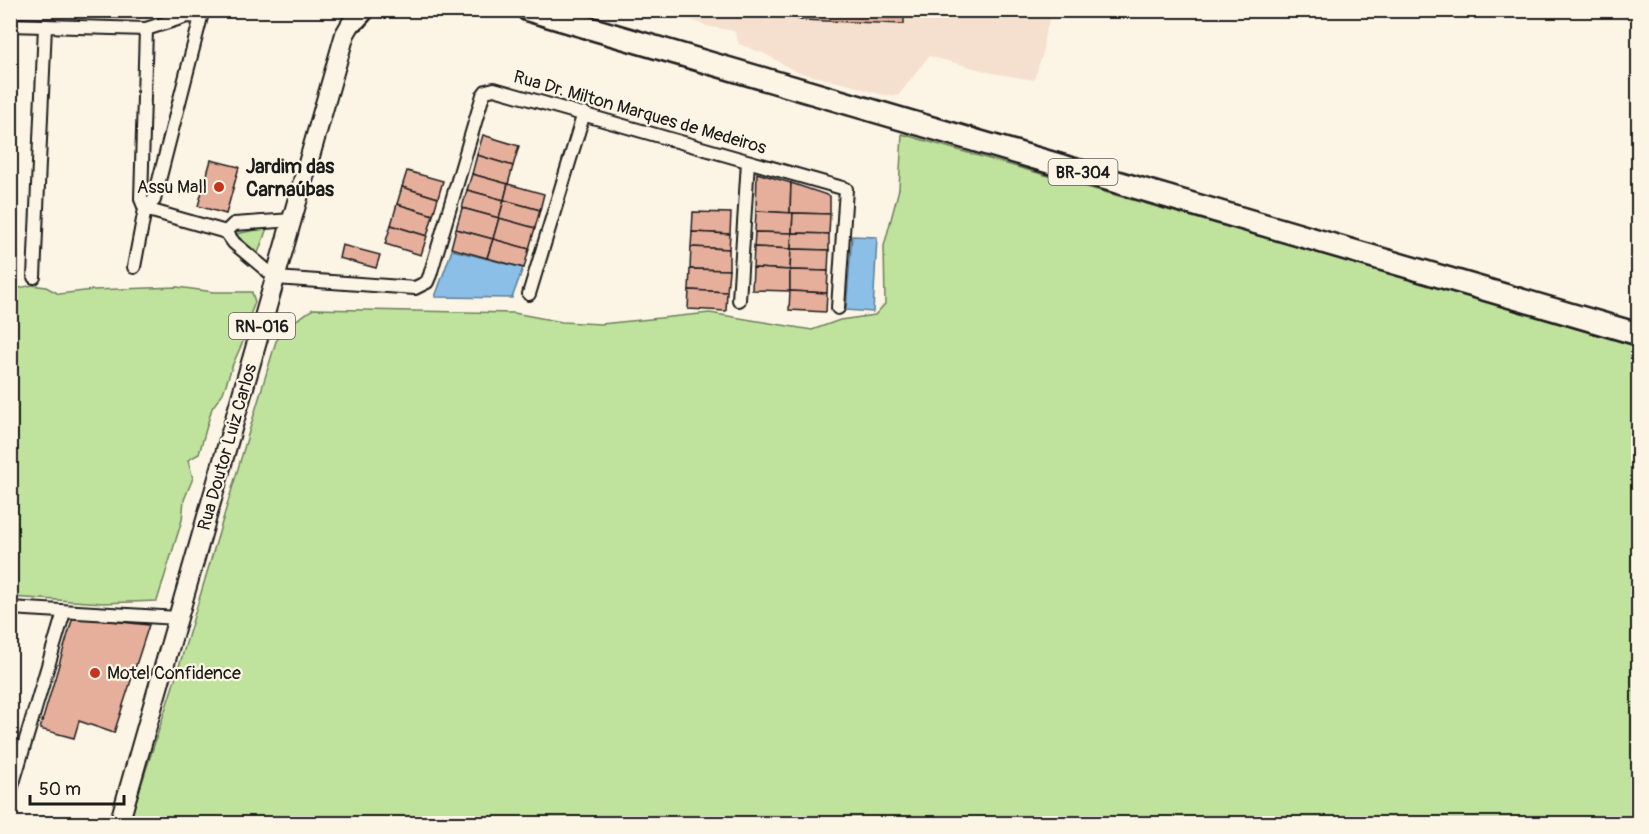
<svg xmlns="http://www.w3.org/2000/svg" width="1649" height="834" viewBox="0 0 1649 834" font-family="Pangolin,sans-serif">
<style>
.built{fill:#f5e0cf}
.green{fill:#bfe29c;stroke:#6e7f5c;stroke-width:1.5}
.water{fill:#8bbfe8;stroke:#5f7e96;stroke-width:1.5}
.building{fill:#e6af9c;stroke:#1c1c1c;stroke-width:1.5}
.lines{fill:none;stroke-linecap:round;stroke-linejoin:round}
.street-casing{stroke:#1c1c1c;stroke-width:16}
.primary-casing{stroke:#1c1c1c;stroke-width:22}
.highway-casing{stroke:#1c1c1c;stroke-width:26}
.street{stroke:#fcf5e5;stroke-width:12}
.primary{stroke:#fcf5e5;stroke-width:18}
.highway{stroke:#fcf5e5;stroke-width:21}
.poi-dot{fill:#c8321e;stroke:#fcf5e5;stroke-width:2}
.labels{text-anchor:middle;stroke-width:4.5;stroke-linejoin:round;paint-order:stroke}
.shield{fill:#fcf5e5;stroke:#5f5d58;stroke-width:1.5}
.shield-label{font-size:16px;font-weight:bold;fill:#1c1c1c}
.street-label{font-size:18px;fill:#1c1c1c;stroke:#fcf5e5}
.poi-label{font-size:18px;fill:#1c1c1c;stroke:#fcf5e5;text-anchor:end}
.neighbourhood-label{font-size:20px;font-weight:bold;fill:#1c1c1c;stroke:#fcf5e5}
</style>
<rect width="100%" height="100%" fill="#fcf5e5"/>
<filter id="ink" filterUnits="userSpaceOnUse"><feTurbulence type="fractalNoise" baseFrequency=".0167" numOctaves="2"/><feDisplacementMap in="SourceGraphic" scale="12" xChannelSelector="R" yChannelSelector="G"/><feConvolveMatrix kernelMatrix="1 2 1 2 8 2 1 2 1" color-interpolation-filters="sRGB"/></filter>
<g filter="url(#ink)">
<path class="built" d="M667,11H1052L1044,38L1043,53L1034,80L992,73L929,56L898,96L878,94L854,86L797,72L765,54L739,44L734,31L710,27Z"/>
<g class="green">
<path d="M902,134L1457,293L1638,347V823H129L178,670L276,341L290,324L313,309L514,313L562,322L601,324L710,313L812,330L840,320L875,315L885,304L884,246L899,189Z"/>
<path d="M267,228L257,256L235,234Z"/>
<path d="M32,285L46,287L59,294L93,290L177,287L214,292H252L255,302L250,315L243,316L249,328L233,364L223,393L212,408L199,454L188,460L193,478L184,500L182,520L157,601L103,603L11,597V290Z"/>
</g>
<g class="water">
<path d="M852,236L877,237L873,312L846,310Z"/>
<path d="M452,250L523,268L512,298L435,297Z"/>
</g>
<g class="building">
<path d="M769,10H801V20Z"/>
<path d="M801,10H904V24L801,20Z"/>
<path d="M483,135L519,146L513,166L477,155Z"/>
<path d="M477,155L513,166L508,184L472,174Z"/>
<path d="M211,160L239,167L226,214L198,206Z"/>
<path d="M407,171L443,181L438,198L402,187Z"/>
<path d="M757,173L791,183L790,213L756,211Z"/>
<path d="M472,174L508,184L504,200L467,190Z"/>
<path d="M791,183L830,196V214L790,213Z"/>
<path d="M508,184L544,194L540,210L504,200Z"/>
<path d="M402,187L438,198L433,215L397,204Z"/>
<path d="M467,190L504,200L499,218L462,208Z"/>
<path d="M504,200L540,210L535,228L499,218Z"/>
<path d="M397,204L433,215L427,236L391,225Z"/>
<path d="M462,208L499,218L493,239L456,229Z"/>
<path d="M756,211L793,213L792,233L755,232Z"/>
<path d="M693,212L731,213L730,234L692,232Z"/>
<path d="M793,213L830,214L829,234L792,233Z"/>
<path d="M499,218L535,228L529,249L493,239Z"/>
<path d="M391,225L427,236L421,255L385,244Z"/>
<path d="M456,229L493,239L487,258L451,248Z"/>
<path d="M692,232L730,234L729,249L691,247Z"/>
<path d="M755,232L792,233L791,249L754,247Z"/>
<path d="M792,233L829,234V250L791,249Z"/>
<path d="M493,239L529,249L524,268L487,258Z"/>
<path d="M342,245L380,255L376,268L339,258Z"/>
<path d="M691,247L729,249V270L690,269Z"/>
<path d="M754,247L791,249L790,270L753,268Z"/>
<path d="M791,249L829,250L828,271L790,270Z"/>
<path d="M753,268L790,270V291L752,290Z"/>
<path d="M690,269L729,270L727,292L689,290Z"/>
<path d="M790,270L828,271L827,293L790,291Z"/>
<path d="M689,290L727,292L726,311L688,309Z"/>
<path d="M790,291L827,293L826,312L789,310Z"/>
<path d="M73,617L149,625L114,733L79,721L74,738L40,729Z"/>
<path d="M10,718L16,720L11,737H10Z"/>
</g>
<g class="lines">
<defs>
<g id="street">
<path d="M10,25L146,29L187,16L201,17L154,200L145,209"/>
<path d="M145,209L226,232L234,243L276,278L415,288L427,282L430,275L483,95L486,91L494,89L846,189L838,308"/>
<path d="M226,232L234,224L293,220"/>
<path d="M134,267L145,209L141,199L146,29"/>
<path d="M34,277L45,26"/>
<path d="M529,294L584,113"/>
<path d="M739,300L748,162"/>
<path d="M10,608L178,618"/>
<path d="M10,793L64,612"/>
</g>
<path id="primary" d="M119,824L345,34L359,10"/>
<g id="highway">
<path d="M528,10L1638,334"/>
<path d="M355,19L363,10"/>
</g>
</defs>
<use href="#street" class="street-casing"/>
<use href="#primary" class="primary-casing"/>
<use href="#highway" class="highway-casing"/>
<use href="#street" class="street"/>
<use href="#primary" class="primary"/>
<use href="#highway" class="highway"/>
</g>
</g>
<g class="poi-dot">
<circle cx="219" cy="187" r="6"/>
<circle cx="95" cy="673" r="6"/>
</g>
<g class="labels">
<g class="shield">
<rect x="1048.5" y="159" width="69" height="26" rx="4.5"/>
<rect x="229" y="313" width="66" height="26" rx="4.5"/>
</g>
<g class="shield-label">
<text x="1083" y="178">BR-304</text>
<text x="262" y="332">RN-016</text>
</g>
<g class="street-label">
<text transform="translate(640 112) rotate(16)" y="6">Rua Dr. Milton Marques de Medeiros</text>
<text transform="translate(227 447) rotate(-74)" y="6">Rua Doutor Luiz Carlos</text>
</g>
<g class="poi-label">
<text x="207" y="193">Assu Mall</text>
<text x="107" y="679" text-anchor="start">Motel Confidence</text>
</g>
<g class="neighbourhood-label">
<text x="290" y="173">Jardim das<tspan x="290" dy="23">Carnaúbas</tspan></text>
</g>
</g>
<rect width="1649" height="834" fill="none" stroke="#fcf5e5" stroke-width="36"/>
<rect x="18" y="18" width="1613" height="798" fill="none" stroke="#1c1c1c" stroke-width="2" filter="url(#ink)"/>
<path d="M30 795v9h94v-9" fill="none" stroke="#1c1c1c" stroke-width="3"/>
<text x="39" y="795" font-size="18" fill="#1c1c1c" stroke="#fcf5e5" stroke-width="4.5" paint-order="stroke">50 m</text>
</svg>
